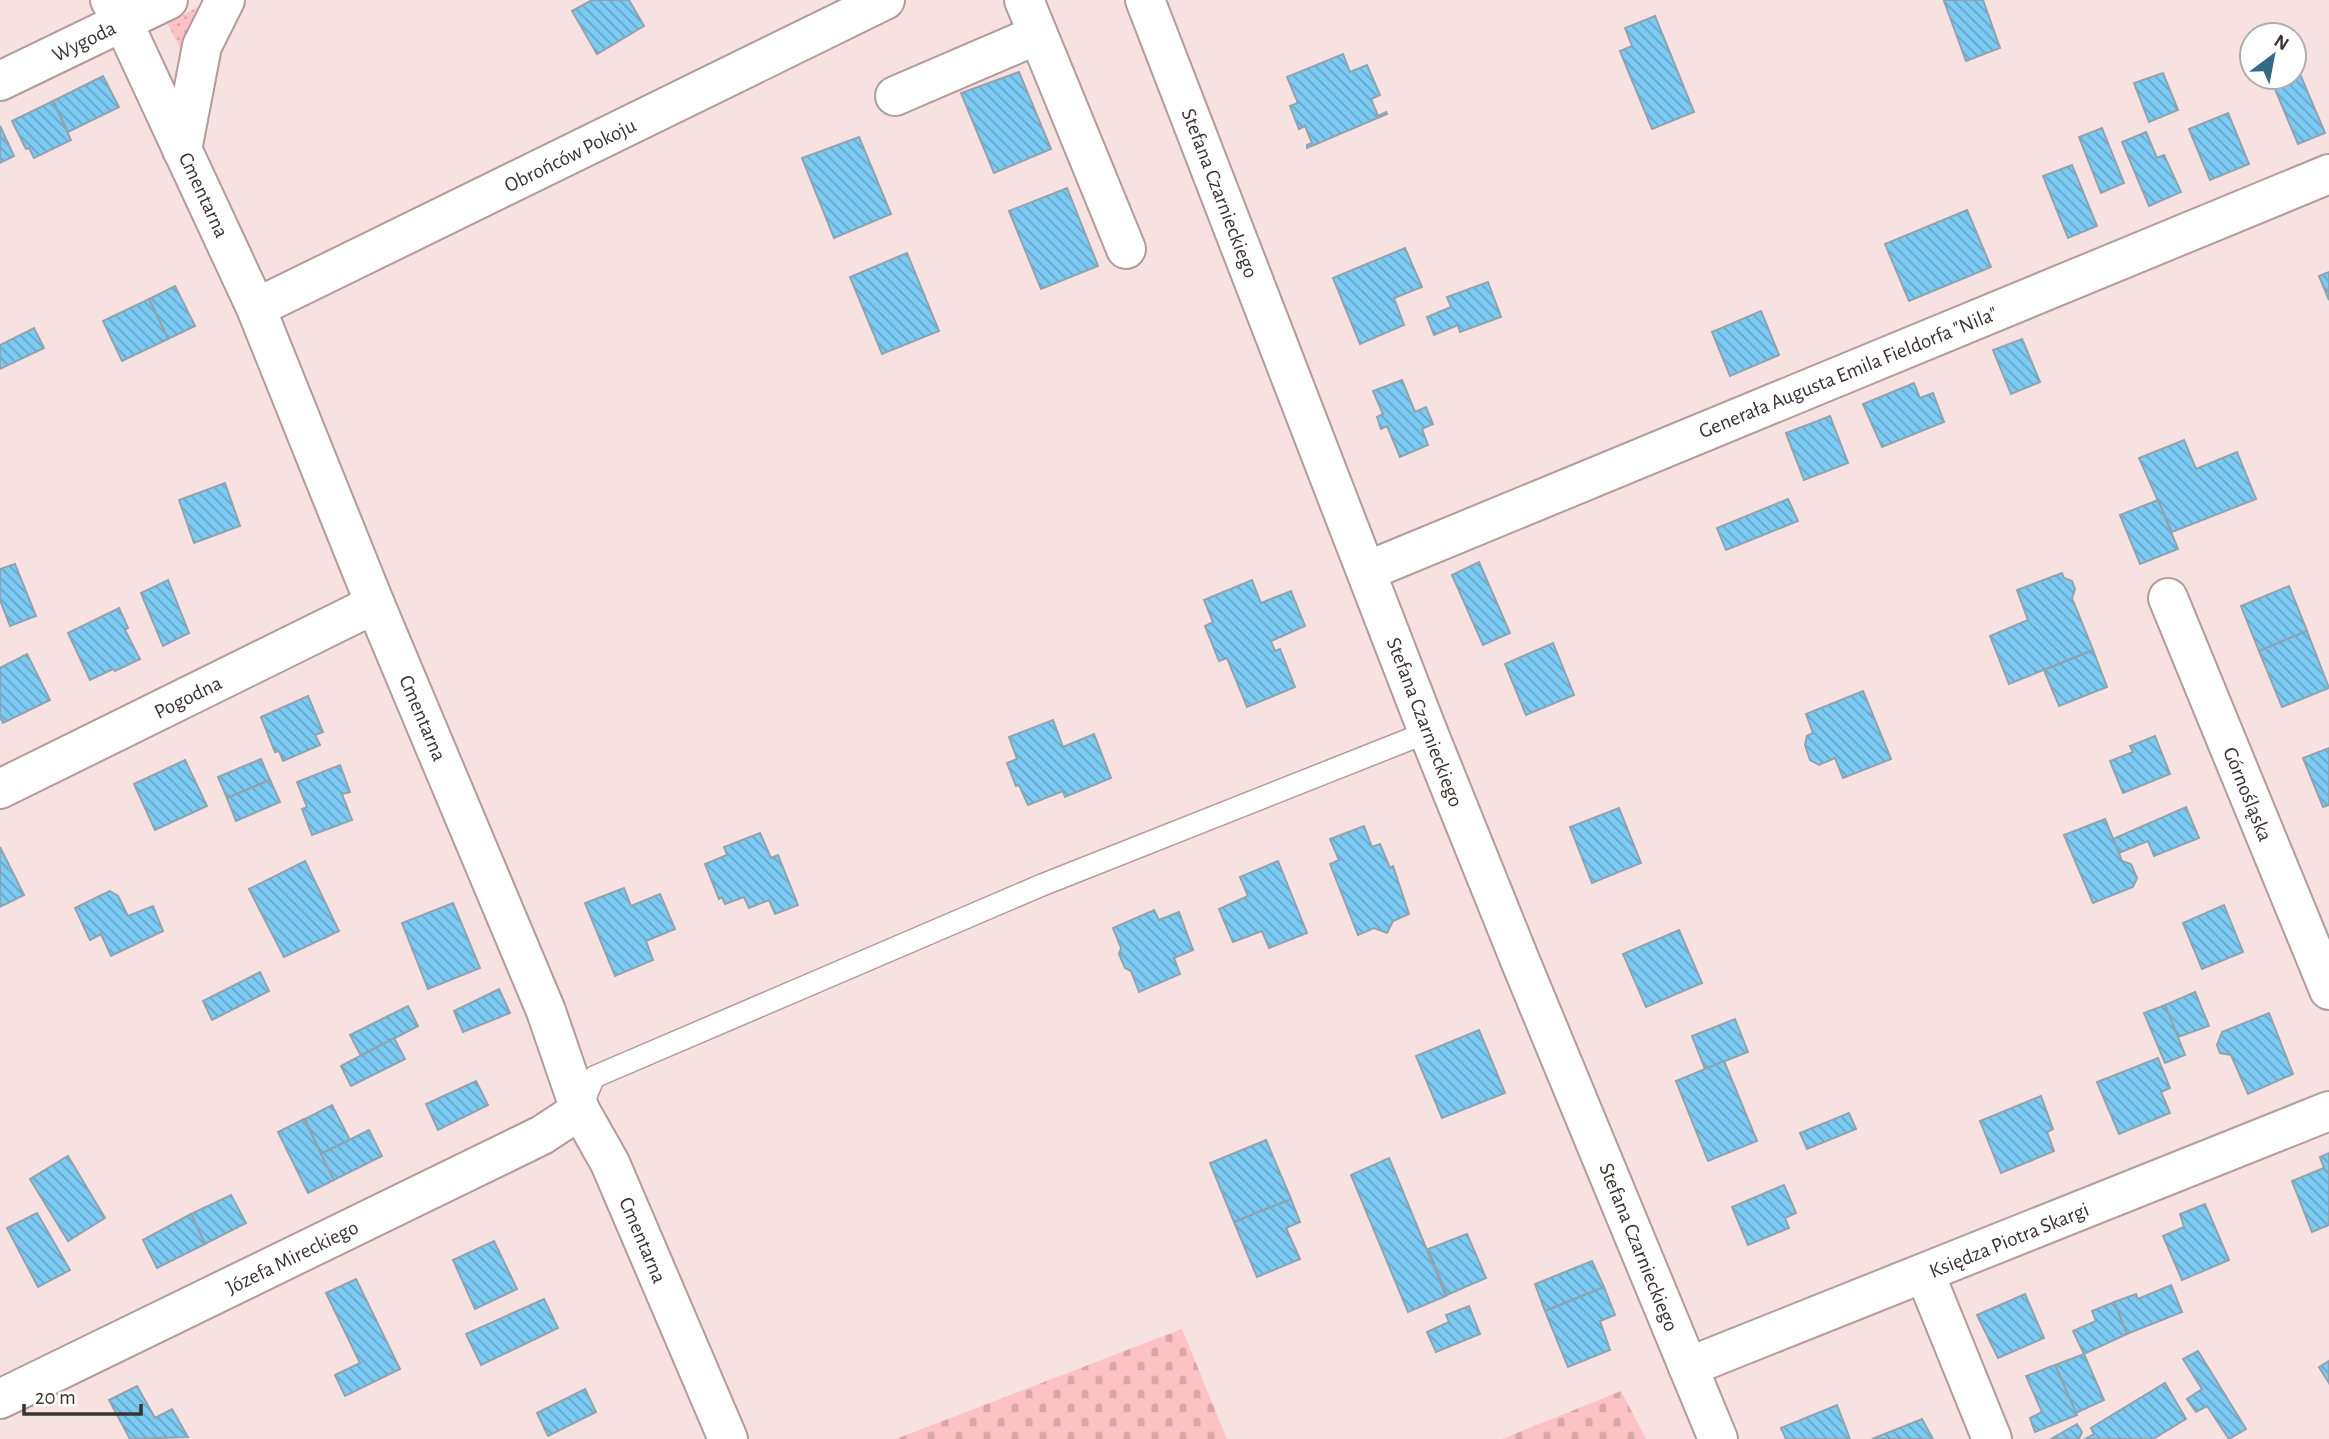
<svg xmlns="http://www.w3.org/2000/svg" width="2329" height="1439" viewBox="0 0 2329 1439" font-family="'Alegreya Sans',sans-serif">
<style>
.grass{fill:url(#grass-dots)}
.cemetery{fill:url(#cemetery-stones)}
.building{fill:url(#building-back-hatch);stroke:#91a3ae;stroke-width:2}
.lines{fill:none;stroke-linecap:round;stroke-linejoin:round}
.lane-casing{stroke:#b19b9b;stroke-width:24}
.street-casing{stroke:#b19b9b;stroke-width:42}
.lane{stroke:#fff;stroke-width:21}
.street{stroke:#fff;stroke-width:38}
.labels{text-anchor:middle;stroke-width:5;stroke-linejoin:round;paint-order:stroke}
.street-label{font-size:21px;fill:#3b3232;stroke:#fff}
</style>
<defs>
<pattern id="grass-dots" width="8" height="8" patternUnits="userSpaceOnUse" patternTransform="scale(1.75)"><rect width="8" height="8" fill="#fdc2c3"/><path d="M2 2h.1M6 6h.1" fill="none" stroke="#daa7a8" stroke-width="1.8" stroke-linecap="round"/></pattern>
<pattern id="cemetery-stones" width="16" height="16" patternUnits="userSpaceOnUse" patternTransform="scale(1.75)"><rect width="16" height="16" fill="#fdc2c3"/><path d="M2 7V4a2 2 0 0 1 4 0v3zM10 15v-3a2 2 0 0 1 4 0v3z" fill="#daa7a8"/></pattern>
<pattern id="building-back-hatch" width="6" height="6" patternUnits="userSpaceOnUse" patternTransform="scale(1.75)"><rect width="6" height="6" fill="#7ccbf4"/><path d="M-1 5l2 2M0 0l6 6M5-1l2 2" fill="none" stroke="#67a5c6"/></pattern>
</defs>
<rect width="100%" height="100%" fill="#f8e1e1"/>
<path class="grass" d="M212,0L187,61L167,23Z"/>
<g class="cemetery">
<path d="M1182,1329L1227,1439H896Z"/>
<path d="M1621,1391L1646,1439H1502Z"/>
</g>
<g class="building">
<path d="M592,0H629L644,26L597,54L572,11Z"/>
<path d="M1946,0H1983L2000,48L1966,61L1944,1Z"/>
<path d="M1655,16L1694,112L1652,129L1620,51L1632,46L1625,28Z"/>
<path d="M1343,54L1350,72L1367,65L1380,95L1371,99L1378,116L1386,112L1387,114L1307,148V145L1312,143L1305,126L1299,129L1290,106L1298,103L1287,77Z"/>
<path d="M2294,60L2325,133L2298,144L2270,77H2294Z"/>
<path d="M1019,72L1051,149L994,173L961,93Z"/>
<path d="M2163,73L2178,110L2149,122L2134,83Z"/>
<path d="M103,76L119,107L68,132L53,101Z"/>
<path d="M53,101L71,140L34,158L29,148L26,149L12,121Z"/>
<path d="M2228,113L2249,164L2210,180L2189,129Z"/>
<path d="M0,126L14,156L0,163Z"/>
<path d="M2102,128L2124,183L2101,193L2079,137Z"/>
<path d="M2146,132L2157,158L2164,155L2181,192L2149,206L2122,142Z"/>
<path d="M859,137L891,214L834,238L802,158Z"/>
<path d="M2072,165L2097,226L2068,238L2043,176Z"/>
<path d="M1067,188L1098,266L1041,289L1009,211Z"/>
<path d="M1967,210L1991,267L1909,301L1885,244Z"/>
<path d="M1405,248L1422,287L1394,298L1404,325L1360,344L1333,278Z"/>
<path d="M907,253L939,331L882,354L850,277Z"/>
<path d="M2329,272V300L2319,276Z"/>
<path d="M1488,282L1501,317L1460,332L1458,325L1434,335L1427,317L1451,307L1447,297Z"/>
<path d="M175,286L195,326L168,339L149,299Z"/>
<path d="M149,299L168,339L122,361L103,321Z"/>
<path d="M1761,311L1779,355L1730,376L1712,332Z"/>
<path d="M34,328L44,348L0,369V345Z"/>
<path d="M2022,339L2040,382L2011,394L1993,350Z"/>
<path d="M1402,380L1415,412L1426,407L1433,424L1422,429L1428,445L1400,457L1387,426L1381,429L1377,417L1383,414L1373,391Z"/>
<path d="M1914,383L1920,398L1933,393L1944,422L1882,447L1863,404Z"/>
<path d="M1830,416L1848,463L1804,480L1786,433Z"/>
<path d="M2184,440L2196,469L2237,452L2256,499L2172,532L2139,458Z"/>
<path d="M225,483L240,526L194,543L179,500Z"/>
<path d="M1788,499L1798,521L1726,550L1717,528Z"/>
<path d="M2158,500L2178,549L2140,564L2120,515Z"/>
<path d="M1479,562L1510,633L1483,645L1452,575Z"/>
<path d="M15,564L36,616L10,626L0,600V569Z"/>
<path d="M2062,573L2064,578L2072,581L2075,589L2072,598L2093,650L2009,684L1990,636L2028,620L2017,590Z"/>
<path d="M168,580L189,633L163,646L141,593Z"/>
<path d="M1252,580L1261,603L1291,591L1305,626L1271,641L1275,651L1280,649L1295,687L1247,707L1227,658L1219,661L1205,626L1213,622L1204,600Z"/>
<path d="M2289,586L2307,631L2259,651L2241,606Z"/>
<path d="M119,608L128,628L125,630L140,659L115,671L113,669L90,680L68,633Z"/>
<path d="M2307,631L2329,688L2282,707L2259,651Z"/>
<path d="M1553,643L1574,695L1526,715L1505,664Z"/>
<path d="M2093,650L2107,687L2059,706L2044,670Z"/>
<path d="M27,654L50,700L3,723L0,717V668Z"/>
<path d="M1863,691L1891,759L1843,778L1835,758L1819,765L1810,760L1805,745L1807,736L1813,733L1806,714Z"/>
<path d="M308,696L323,732L315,735L320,745L283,761L279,751L275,752L261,717Z"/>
<path d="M1053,720L1063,747L1094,734L1111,778L1065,797L1063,791L1028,805L1019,785L1016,786L1007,763L1017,759L1009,737Z"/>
<path d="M2155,736L2170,774L2123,793L2110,761L2133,752L2130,746Z"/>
<path d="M2329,748V805L2323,807L2303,758Z"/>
<path d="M261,759L270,780L227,798L218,777Z"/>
<path d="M185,760L207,806L155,830L134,784Z"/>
<path d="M340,765L350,792L342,794L352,820L312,835L302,809L307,807L297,782Z"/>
<path d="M270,780L280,802L236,821L227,798Z"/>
<path d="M2186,807L2199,838L2154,856L2148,841L2119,853L2113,839Z"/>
<path d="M1619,808L1641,863L1592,883L1570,827Z"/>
<path d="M2105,819L2122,861L2131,864L2137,878L2133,887L2093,903L2064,835Z"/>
<path d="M1364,826L1372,847L1380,844L1390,868L1393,866L1409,914L1393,921L1387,933L1374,928L1358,935L1330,864L1339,860L1330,839Z"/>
<path d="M760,833L771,858L778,855L798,905L775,914L769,900L749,908L744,897L725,904L722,897L719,899L705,864L727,855L724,847Z"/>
<path d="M0,847L24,895L0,907Z"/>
<path d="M305,861L339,931L284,957L249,889Z"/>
<path d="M1278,861L1307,933L1269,948L1262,931L1233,942L1219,909L1248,896L1240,877Z"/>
<path d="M624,888L631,906L660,894L675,929L646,941L653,960L615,976L585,903Z"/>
<path d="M110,891L118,896L128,916L153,906L163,931L111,956L101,934L90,940L75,908Z"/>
<path d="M453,903L480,968L428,989L402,923Z"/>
<path d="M2224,905L2243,952L2202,969L2183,923Z"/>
<path d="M1154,910L1159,920L1179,912L1193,950L1174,958L1180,974L1139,992L1131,971L1125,968L1119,954L1121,948L1113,928Z"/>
<path d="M1679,930L1702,983L1646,1007L1623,954Z"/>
<path d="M260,972L269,991L212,1020L203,1001Z"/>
<path d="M499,989L510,1013L463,1032L454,1011Z"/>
<path d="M2195,992L2209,1026L2178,1037L2165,1005Z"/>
<path d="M2165,1005L2185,1055L2165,1063L2144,1013Z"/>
<path d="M408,1006L418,1026L361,1056L350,1035Z"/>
<path d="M2269,1013L2293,1074L2248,1094L2231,1055L2220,1053L2217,1045L2222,1032Z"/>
<path d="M1735,1019L1748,1052L1705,1069L1692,1036Z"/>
<path d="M1479,1030L1505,1093L1442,1118L1416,1056Z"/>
<path d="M394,1038L405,1059L351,1086L341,1066Z"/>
<path d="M2158,1058L2170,1088L2161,1092L2170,1113L2119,1134L2097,1082Z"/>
<path d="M1724,1061L1757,1141L1708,1161L1676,1081Z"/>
<path d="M476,1081L488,1105L438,1130L426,1104Z"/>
<path d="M2041,1096L2053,1129L2047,1132L2054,1151L2001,1173L1980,1121Z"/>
<path d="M332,1105L350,1140L321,1154L305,1119Z"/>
<path d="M1849,1113L1856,1129L1807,1149L1800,1133Z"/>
<path d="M304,1119L334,1180L308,1193L278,1132Z"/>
<path d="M369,1130L382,1156L334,1180L321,1154Z"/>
<path d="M1266,1140L1291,1199L1234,1222L1210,1163Z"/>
<path d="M2329,1153V1225L2312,1232L2292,1181L2324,1168L2320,1157Z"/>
<path d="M68,1156L105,1218L68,1241L30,1179Z"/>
<path d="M1389,1158L1446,1296L1408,1312L1351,1175Z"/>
<path d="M1784,1185L1796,1213L1785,1218L1789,1228L1748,1245L1732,1207Z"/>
<path d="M231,1195L246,1223L205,1244L191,1214Z"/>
<path d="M1291,1199L1300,1222L1286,1228L1300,1259L1257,1277L1234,1222Z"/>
<path d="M2205,1204L2229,1260L2182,1280L2163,1236L2184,1227L2180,1214Z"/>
<path d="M37,1213L70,1270L38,1287L7,1228Z"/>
<path d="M191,1214L205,1244L157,1268L143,1240Z"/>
<path d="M1467,1234L1486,1278L1447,1295L1428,1249Z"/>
<path d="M494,1241L517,1289L475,1309L453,1260Z"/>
<path d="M1592,1261L1604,1287L1545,1311L1535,1284Z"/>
<path d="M356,1279L400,1369L345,1396L335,1375L360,1363L326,1293Z"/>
<path d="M2171,1285L2182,1312L2127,1334L2114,1302L2136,1294L2138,1299Z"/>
<path d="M1604,1287L1615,1315L1600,1321L1610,1350L1568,1367L1545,1311Z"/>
<path d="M2025,1294L2044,1338L1998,1358L1977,1315Z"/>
<path d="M544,1299L558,1328L481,1365L466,1334Z"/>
<path d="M2114,1302L2127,1334L2084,1354L2073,1331L2096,1321L2092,1311Z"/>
<path d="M1469,1306L1480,1334L1436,1352L1427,1332L1449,1322L1446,1315Z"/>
<path d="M2198,1351L2246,1429L2229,1439L2207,1406L2196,1412L2187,1399L2202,1389L2183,1359Z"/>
<path d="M2084,1354L2104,1400L2076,1413L2055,1365Z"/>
<path d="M2329,1361V1383L2319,1367Z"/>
<path d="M2055,1365L2077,1415L2035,1432L2030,1418L2042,1412L2026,1376Z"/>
<path d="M2165,1383L2186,1419L2153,1439H2085L2094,1434L2091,1428Z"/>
<path d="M137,1386L155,1418L172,1409L188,1437L130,1439L109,1400Z"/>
<path d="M585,1389L596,1412L548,1436L537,1413Z"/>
<path d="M1837,1405L1850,1439H1786L1781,1428Z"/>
<path d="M1922,1419L1933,1439H1872Z"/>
<path d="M2077,1424L2082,1432L2079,1439H2051Z"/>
</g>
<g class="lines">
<defs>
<path id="lane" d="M580,1110L594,1077L1042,885L1428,732"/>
<g id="street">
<path d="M110,0L123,22L256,308L375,604L546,1011L580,1110L610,1163L728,1439"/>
<path d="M1024,0L1126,249"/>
<path d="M1145,0L1428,732L1519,958L1718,1439"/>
<path d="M0,81L168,0"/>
<path d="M895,96L1037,35"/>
<path d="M182,150L202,46L225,0"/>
<path d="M256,308L885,0"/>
<path d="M1367,571L2329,174"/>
<path d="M2168,598L2329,990"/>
<path d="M0,789L375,604"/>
<path d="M1925,1274L1992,1439"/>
<path d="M1688,1367L2329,1111"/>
<path d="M0,1399L542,1135L580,1110"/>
</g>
</defs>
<use href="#lane" class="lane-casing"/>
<use href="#street" class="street-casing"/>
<use href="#lane" class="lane"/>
<use href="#street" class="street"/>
</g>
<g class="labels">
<g class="street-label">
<text transform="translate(84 41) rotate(-26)" y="7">Wygoda</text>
<text transform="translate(570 155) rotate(-26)" y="7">Obrońców Pokoju</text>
<text transform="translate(1220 193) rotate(69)" y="7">Stefana Czarnieckiego</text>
<text transform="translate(204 195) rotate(65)" y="7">Cmentarna</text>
<text transform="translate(1848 372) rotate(-22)" y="7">Generała Augusta Emila Fieldorfa "Nila"</text>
<text transform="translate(188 697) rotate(-26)" y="7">Pogodna</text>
<text transform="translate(423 718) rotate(67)" y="7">Cmentarna</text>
<text transform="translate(1425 722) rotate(69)" y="7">Stefana Czarnieckiego</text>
<text transform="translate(2248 794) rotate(68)" y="7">Górnośląska</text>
<text transform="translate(643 1240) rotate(67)" y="7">Cmentarna</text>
<text transform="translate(2009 1240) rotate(-22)" y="7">Księdza Piotra Skargi</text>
<text transform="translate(1639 1247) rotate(68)" y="7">Stefana Czarnieckiego</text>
<text transform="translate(292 1257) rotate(-26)" y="7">Józefa Mireckiego</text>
</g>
</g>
<g transform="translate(2273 56) rotate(32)"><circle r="33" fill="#ffffff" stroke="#b1adad" stroke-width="2"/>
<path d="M0-5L12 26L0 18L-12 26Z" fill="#336a85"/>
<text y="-10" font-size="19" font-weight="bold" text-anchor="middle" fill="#3b3232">N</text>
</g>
<path d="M24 1404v10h117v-10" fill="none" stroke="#3b3232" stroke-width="3.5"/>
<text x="35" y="1404" font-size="21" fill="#3b3232" stroke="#ffffff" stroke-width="5" paint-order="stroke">20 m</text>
</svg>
